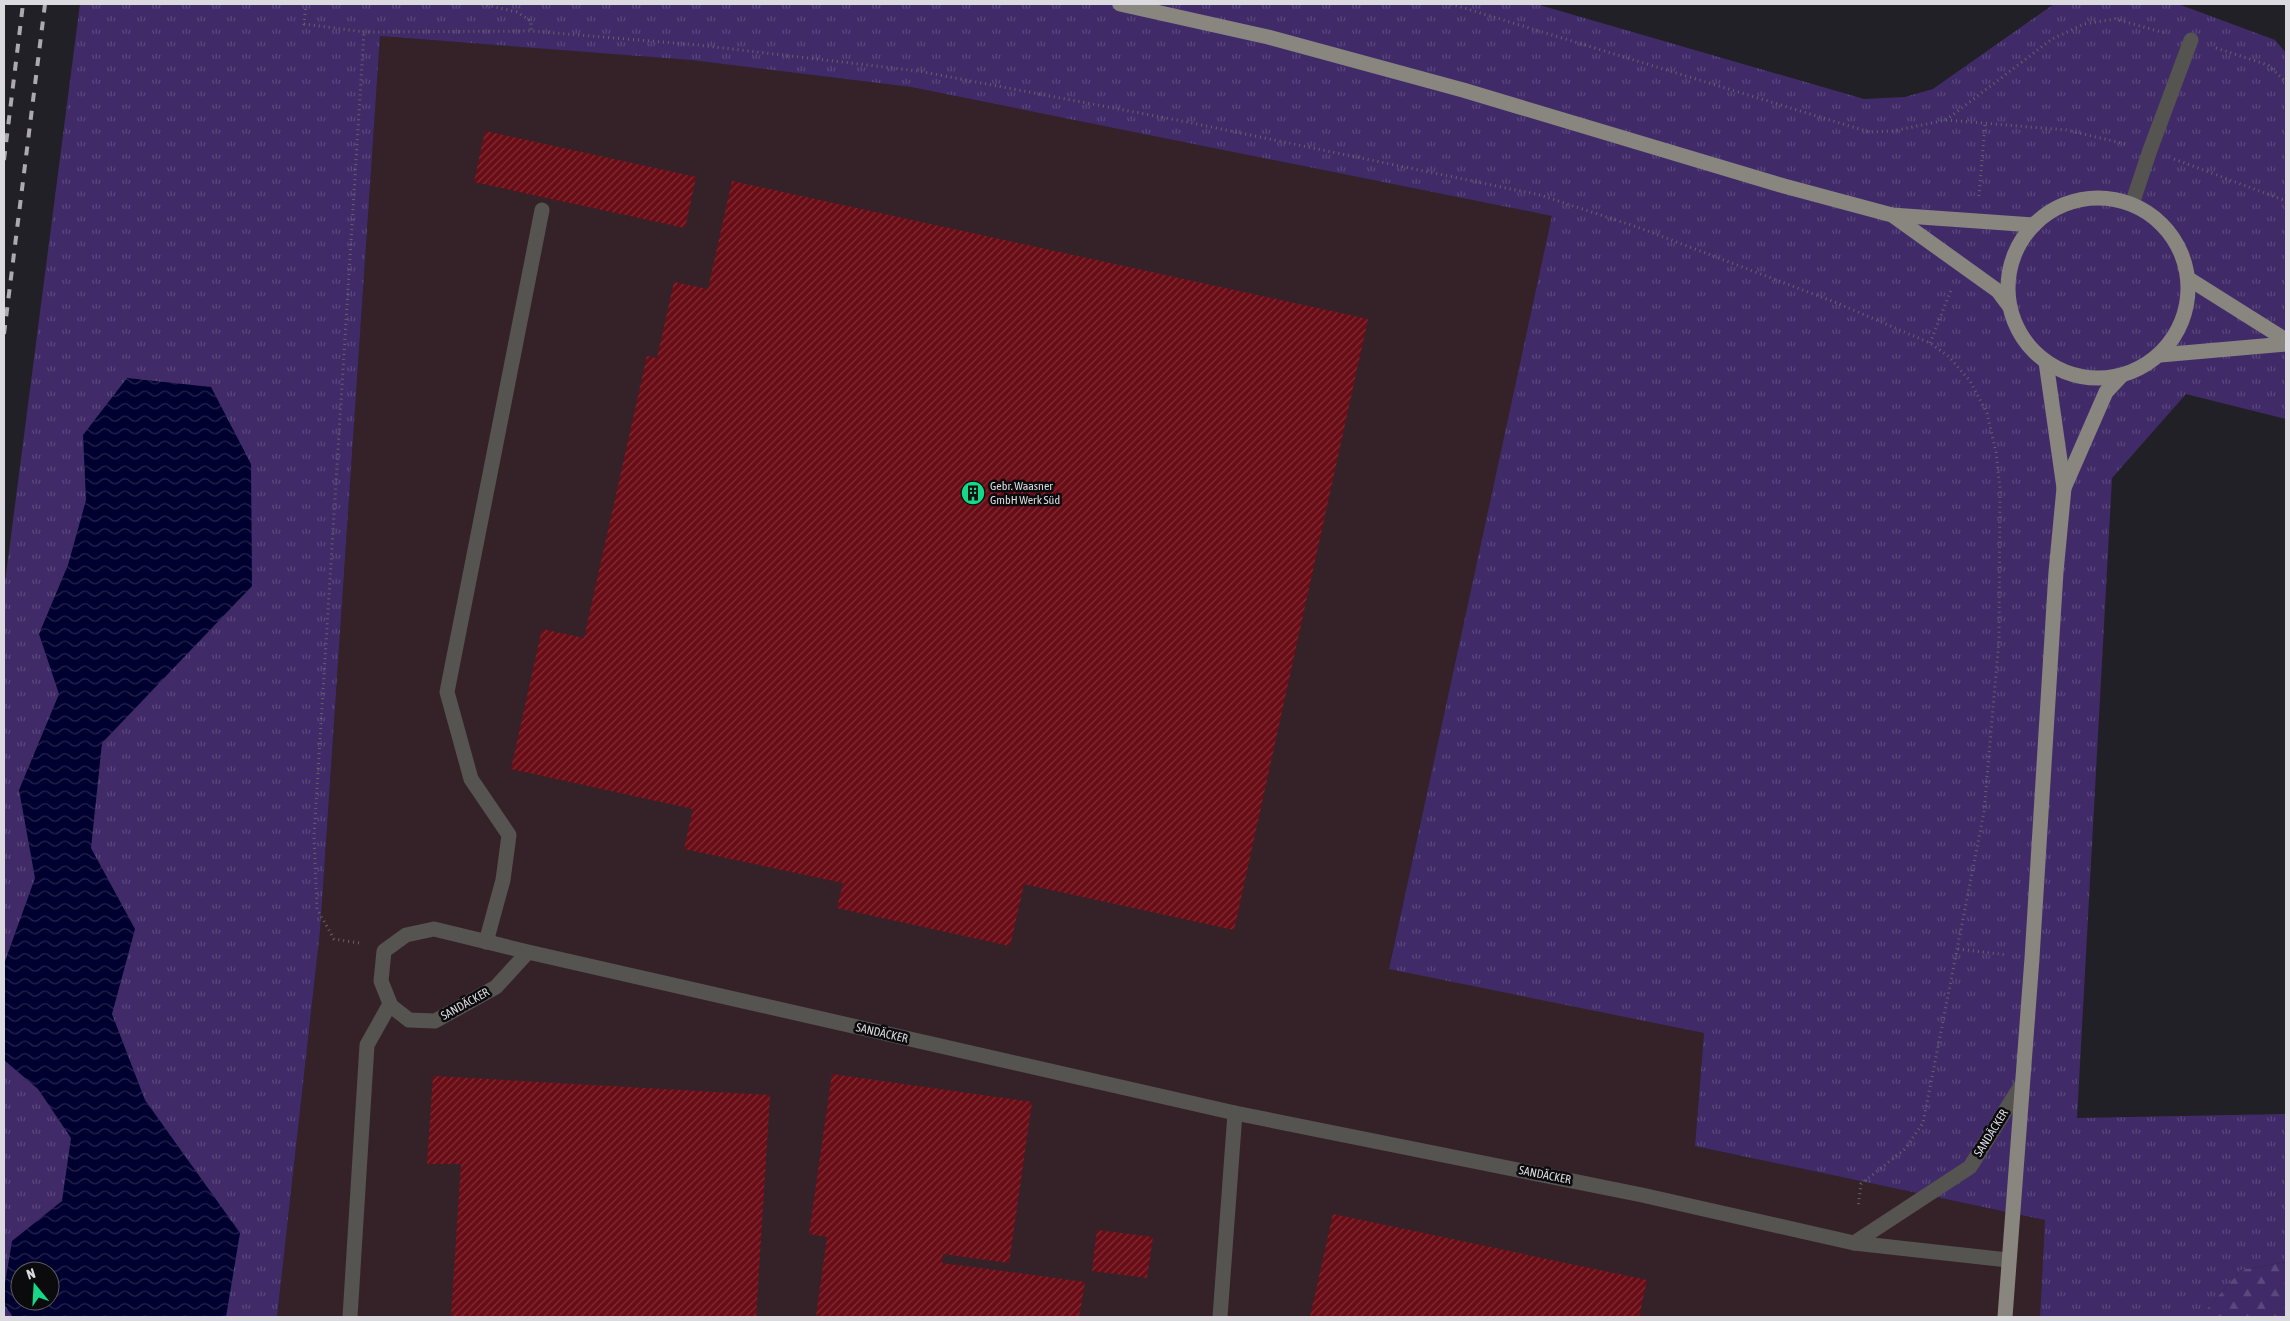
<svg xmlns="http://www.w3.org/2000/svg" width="2290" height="1321" viewBox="0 0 2290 1321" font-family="'Asap Condensed',sans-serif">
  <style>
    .industrial { fill: #352228 }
    .grass { fill: url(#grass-tufts); fill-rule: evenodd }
    .forest { fill: url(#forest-firs) }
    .water { fill: url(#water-waves); fill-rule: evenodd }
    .building { fill: url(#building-hatch) }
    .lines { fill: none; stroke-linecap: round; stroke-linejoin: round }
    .path { stroke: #656369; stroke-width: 3; stroke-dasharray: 1 4; stroke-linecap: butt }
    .minor { stroke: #555450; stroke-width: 15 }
    .major { stroke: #88867e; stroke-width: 15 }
    .rail { stroke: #acaab0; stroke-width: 4; stroke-dasharray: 9 9; stroke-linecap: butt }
    .labels { text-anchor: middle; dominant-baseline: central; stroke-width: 5; stroke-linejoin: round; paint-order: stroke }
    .poi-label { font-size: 12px; fill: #dbdadf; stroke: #0b0a0d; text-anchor: start }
    .street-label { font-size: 12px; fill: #dbdadf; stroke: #0b0a0d }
  </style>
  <defs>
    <pattern id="grass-tufts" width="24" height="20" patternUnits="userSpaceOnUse" patternTransform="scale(1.25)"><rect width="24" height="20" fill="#402b68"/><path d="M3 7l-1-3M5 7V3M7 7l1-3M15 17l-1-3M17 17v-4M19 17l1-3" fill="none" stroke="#5b497d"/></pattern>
    <pattern id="forest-firs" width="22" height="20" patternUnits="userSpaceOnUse" patternTransform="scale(1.25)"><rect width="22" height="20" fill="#402b68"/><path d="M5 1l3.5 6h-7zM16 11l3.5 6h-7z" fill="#5b497d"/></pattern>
    <pattern id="water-waves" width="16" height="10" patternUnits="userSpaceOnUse" patternTransform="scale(1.25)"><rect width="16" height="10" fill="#000030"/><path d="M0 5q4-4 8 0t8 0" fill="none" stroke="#25254e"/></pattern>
    <pattern id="building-hatch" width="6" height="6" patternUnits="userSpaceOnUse" patternTransform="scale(1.25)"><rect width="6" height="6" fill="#6a0c15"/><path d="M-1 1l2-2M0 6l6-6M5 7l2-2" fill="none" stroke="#7f2f37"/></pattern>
  </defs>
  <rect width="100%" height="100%" fill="#222027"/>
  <polygon class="industrial" points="380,36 691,60 911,87 1553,216 1389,968 1704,1033 1695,1146 2045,1220 2040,1317 277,1317 320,931"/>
  <path class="grass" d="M80 4H1536L1864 99 1905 97 1933 89 2054 4H2178L2275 40 2286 53V419L2186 394 2112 478 2077 1118 2286 1114V1262L2241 1270 2200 1317H2040L2045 1220 1695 1146 1704 1033 1389 969 1552 216 911 87 691 60 380 36 320 931 277 1317H4V590ZM20 1271H50V1301H20Z"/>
  <polygon class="forest" points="2286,1262 2286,1317 2200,1317 2241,1270"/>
  <path class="water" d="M127 378 211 387 251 464 252 586 102 743 91 848 135 929 112 1014 145 1100 240 1233 226 1317H13L4 1304V1289L12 1241 62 1201 71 1138 38 1089 4 1060V964L35 878 19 790 59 694 39 634 68 565 86 500 83 435ZM20 1271H50V1301H20Z"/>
  <g class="building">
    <polygon points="485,131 696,177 685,228 474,182"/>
    <polygon points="732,181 1368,319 1234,930 1024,884 1010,946 837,908 843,883 684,849 693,809 511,769 542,629 584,638 647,356 657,358 674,282 708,289"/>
    <polygon points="832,1074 1032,1102 1009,1263 943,1254 942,1263 1085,1282 1079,1317 816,1317 827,1237 809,1234"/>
    <polygon points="433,1076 770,1095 756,1317 451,1317 461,1164 427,1164"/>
    <polygon points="1333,1214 1647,1280 1639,1317 1310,1317"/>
    <polygon points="1097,1230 1153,1237 1147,1278 1092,1271"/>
  </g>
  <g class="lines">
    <g class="path">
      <polyline points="306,4 304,24 364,32 531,31 698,45 918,71 1187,122 1540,195 1637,227 1837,303 1930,343 1948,356 1970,381 1987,413 1996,452 2000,488 1999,640 1984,812 1923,1123 1905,1149 1861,1184 1858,1208"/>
      <polyline points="482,4 517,12 531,21 531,31"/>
      <polyline points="1451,4 1869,132 1893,131 1946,120 2052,39 2084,24 2115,19 2165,33"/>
      <polyline points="2216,48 2268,65 2286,82"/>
      <polyline points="1946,120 2066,130 2126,144"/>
      <polyline points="2174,159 2286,201"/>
      <polyline points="1979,196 1985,124"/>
      <polyline points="1930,343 1951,290"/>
      <polyline points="359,943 334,939 317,909 314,836 364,32"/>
      <polyline points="1958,949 2007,955"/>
    </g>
    <g class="minor">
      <polyline points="2132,204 2150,150 2191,40"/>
      <polyline points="486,942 503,880 509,835 471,779 447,692 542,210"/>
      <polyline points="528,952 496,987 435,1021 409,1020 391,1006 381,981 384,951 406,935 434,929 528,952 1235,1113 1642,1195 1854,1243 2008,1260"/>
      <polyline points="1854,1243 1970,1167 2022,1084"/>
      <polyline points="350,1317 367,1045 390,1004"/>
      <polyline points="1220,1317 1235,1113"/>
    </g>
    <g class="major">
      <polyline points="1120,4 1268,37 1463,90 1784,186 1892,215 2034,225"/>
      <circle cx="2098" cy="288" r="90"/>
      <polyline points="1892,215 1998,291 2010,307"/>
      <polyline points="2189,279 2286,340"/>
      <polyline points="2160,355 2286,344"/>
      <polyline points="2064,488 2106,392 2121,376"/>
      <polyline points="2005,1317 2032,958 2056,572 2064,488 2046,362"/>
    </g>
    <g class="rail">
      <polyline points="4,160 23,4"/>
      <polyline points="4,334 45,4"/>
    </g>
  </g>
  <defs>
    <g id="building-disc" transform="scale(1.25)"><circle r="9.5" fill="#13d989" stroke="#0b0a0d"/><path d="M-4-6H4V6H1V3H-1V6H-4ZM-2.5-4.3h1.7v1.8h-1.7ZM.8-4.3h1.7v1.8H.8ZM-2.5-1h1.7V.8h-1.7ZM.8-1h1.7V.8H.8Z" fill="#111"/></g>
  </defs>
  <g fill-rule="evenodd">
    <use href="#building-disc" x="973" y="493"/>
  </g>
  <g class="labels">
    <g class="poi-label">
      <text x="990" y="486">Gebr. Waasner<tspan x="990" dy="14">GmbH Werk Süd</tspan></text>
    </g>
    <g class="street-label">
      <text transform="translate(465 1004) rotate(-29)">SANDÄCKER</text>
      <text transform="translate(882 1033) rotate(13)">SANDÄCKER</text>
      <text transform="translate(1991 1133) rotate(-58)">SANDÄCKER</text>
      <text transform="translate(1545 1175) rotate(11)">SANDÄCKER</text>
    </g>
  </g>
  <rect width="2290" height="1321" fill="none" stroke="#dbdadf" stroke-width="10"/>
  <g transform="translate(35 1286) rotate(342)"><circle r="24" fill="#0b0a0d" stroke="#5e5d61"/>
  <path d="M0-4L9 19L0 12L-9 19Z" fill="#13d989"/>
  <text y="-8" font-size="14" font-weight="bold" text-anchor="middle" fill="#dbdadf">N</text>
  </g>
</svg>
